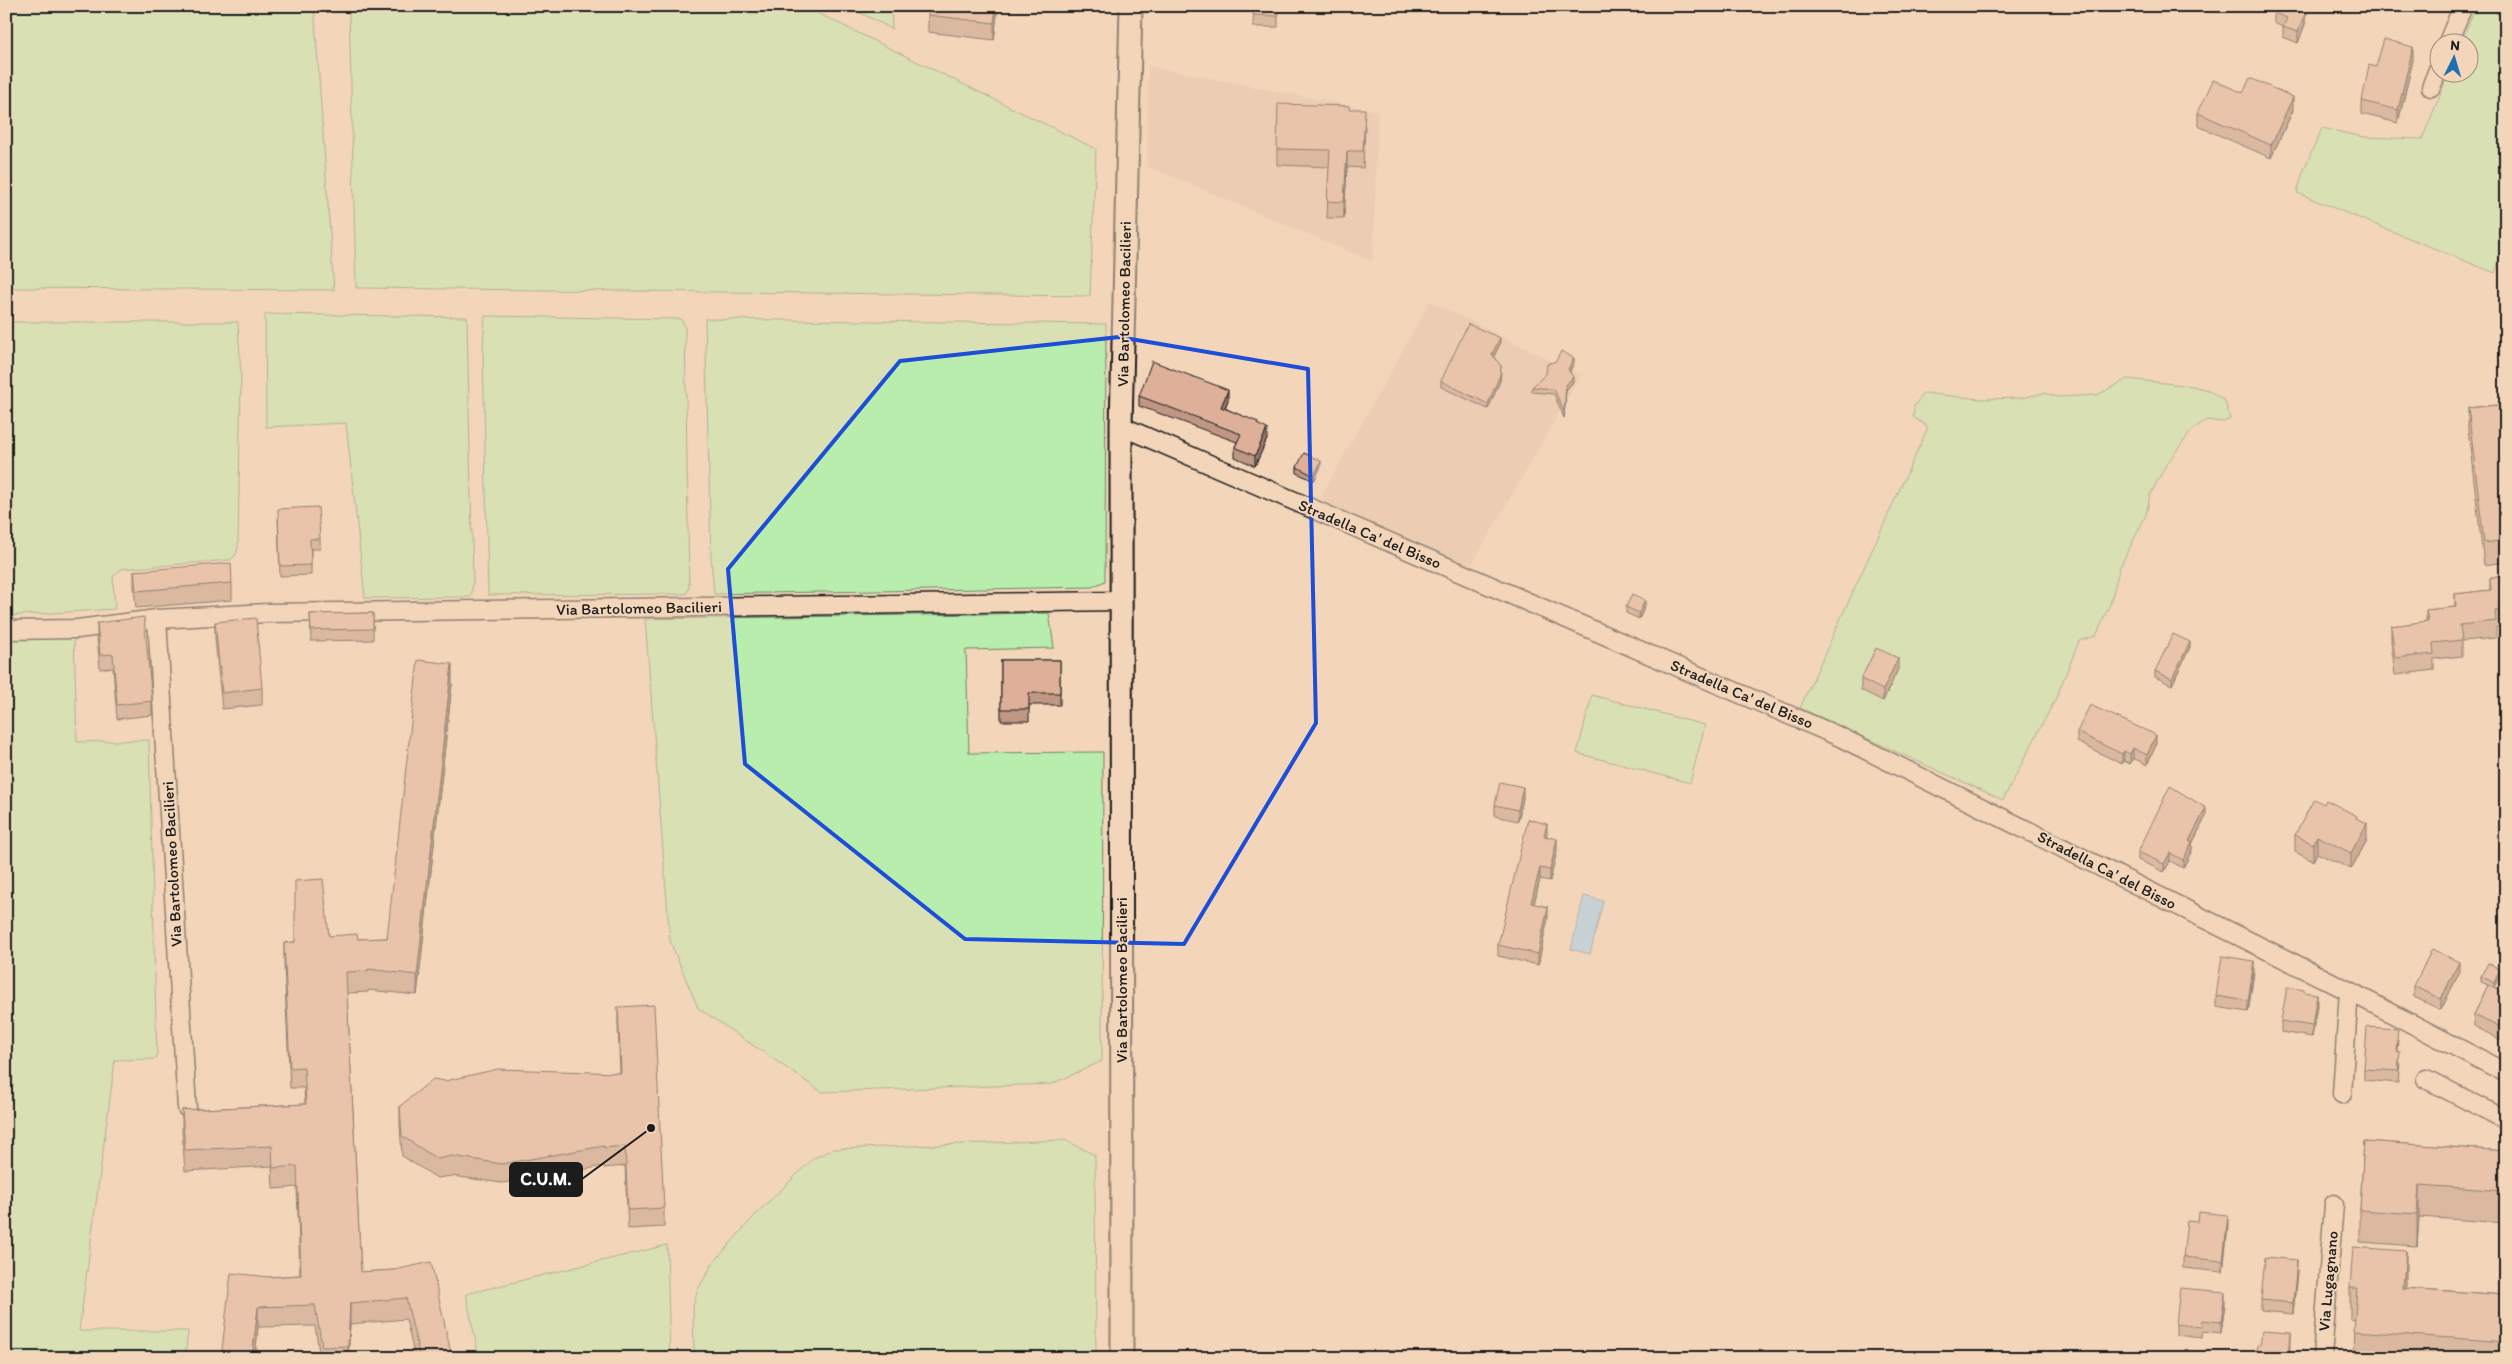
<svg xmlns="http://www.w3.org/2000/svg" width="2512" height="1364" viewBox="0 0 2512 1364" font-family="Itim,sans-serif">
  <style>
    .built { fill: #e5c4aa }
    .green { fill: #b8edae; stroke: #6a8465 }
    .water { fill: #95cef4; stroke: #65879e }
    .lines { fill: none; stroke-linecap: round; stroke-linejoin: round }
    .minor-casing { stroke: #1c1c1c; stroke-width: 21 }
    .tertiary-casing { stroke: #1c1c1c; stroke-width: 25 }
    .minor { stroke: #f3d6ba; stroke-width: 18 }
    .tertiary { stroke: #f3d6ba; stroke-width: 21 }
    .wall { fill: #bf9784; stroke: #1c1c1c }
    .shaded-wall { fill: #9b7b6c; stroke: #1c1c1c }
    .building { fill: #deb09a; stroke: #1c1c1c }
    .marked { fill: none; stroke: #1d4ed8; stroke-width: 4; stroke-linejoin: round }
    .labels { text-anchor: middle; dominant-baseline: central; stroke-width: 4; stroke-linejoin: round; paint-order: stroke }
    .street-label { font-size: 16px; fill: #1c1c1c; stroke: #f3d6ba }
    .leader { fill: none; stroke: #1c1c1c; stroke-width: 2 }
    .callout-dot { fill: #1c1c1c; stroke: #f3d6ba; stroke-width: 2 }
    .callout { fill: #1c1c1c; stroke: #1c1c1c; stroke-width: 2 }
    .callout-label { font-size: 18px; text-anchor: middle; font-weight: bold; fill: #fff }
  </style>
  <rect width="100%" height="100%" fill="#f3d6ba"/>
  <filter id="ink" filterUnits="userSpaceOnUse"><feTurbulence type="fractalNoise" baseFrequency=".02" numOctaves="2"/><feDisplacementMap in="SourceGraphic" scale="10" xChannelSelector="R" yChannelSelector="G"/><feConvolveMatrix kernelMatrix="1 2 1 2 8 2 1 2 1" color-interpolation-filters="sRGB"/></filter>
  <g filter="url(#ink)">
    <g class="built">
      <polygon points="1148,66 1378,111 1373,262 1147,166"/>
      <polygon points="1430,301 1581,375 1470,568 1319,500"/>
    </g>
    <g class="green">
      <polygon points="6,6 314,6 334,290 6,288"/>
      <polygon points="349,6 803,6 1096,149 1090,296 356,288"/>
      <polygon points="847,6 891,6 892,29"/>
      <polygon points="2476,6 2506,15 2506,242 2495,273 2297,193 2303,172 2322,128 2364,137 2422,139 2449,73 2470,72 2470,42 2461,42"/>
      <polygon points="265,314 467,317 473,581 471,597 365,598 346,423 266,427"/>
      <polygon points="485,316 681,319 685,327 689,588 686,594 488,595 483,347"/>
      <polygon points="705,319 1106,324 1105,581 1092,587 714,594 711,557"/>
      <polygon points="6,322 238,322 241,376 238,548 235,556 230,560 121,569 113,577 115,609 6,616"/>
      <polygon points="2127,379 2193,386 2208,390 2225,401 2230,419 2223,422 2206,420 2192,430 2166,465 2150,495 2146,515 2120,567 2110,604 2096,636 2079,641 2057,696 2003,800 1800,708 1928,427 1913,417 1914,407 1923,393 1981,399 2022,398 2044,393 2058,397 2097,395"/>
      <polygon points="1049,613 1054,648 966,650 969,753 1103,752 1102,1061 1052,1084 822,1092 698,1008 670,941 645,619"/>
      <polygon points="74,633 77,742 149,740 157,1059 115,1060 79,1331 188,1331 185,1358 6,1358 6,634"/>
      <polygon points="1592,695 1705,725 1690,783 1577,753"/>
      <polygon points="1065,1140 1095,1155 1096,1358 694,1358 693,1306 698,1289 713,1263 758,1212 814,1158 834,1149"/>
      <polygon points="667,1245 670,1358 479,1358 466,1294"/>
    </g>
    <polygon class="water" points="1584,896 1603,901 1590,954 1571,949"/>
    <g class="lines">
      <g class="minor-casing">
        <g id="minor">
          <polyline points="2504,6 2506,7"/>
          <polyline points="2448,42 2463,6"/>
          <polyline points="2431,87 2440,65"/>
          <polyline points="1121,426 1840,737 2349,991 2506,1073"/>
          <polyline points="157,619 187,1108"/>
          <polyline points="6,630 77,629 157,619 268,613 1121,601"/>
          <polyline points="2426,1079 2506,1120"/>
          <polyline points="2342,1094 2349,991"/>
          <polyline points="2322,1358 2334,1204"/>
        </g>
      </g>
      <g class="tertiary-casing">
        <polyline id="tertiary" points="1122,1358 1121,426 1131,6"/>
      </g>
      <use href="#minor" class="minor"/>
      <use href="#tertiary" class="tertiary"/>
    </g>
    <g class="wall">
      <polygon points="998,6 994,40 928,32 928,15"/>
      <polygon points="1254,6 1278,6 1278,27 1253,27"/>
      <polygon points="2276,6 2310,6 2305,18 2305,24 2298,43 2283,37 2283,27 2274,23 2274,13"/>
      <polygon points="2413,60 2398,123 2362,114 2362,101"/>
      <polygon points="2243,93 2293,110 2271,158 2198,126 2198,113"/>
      <polygon points="1349,109 1365,126 1363,168 1347,167 1344,218 1327,218 1329,167 1277,165 1277,149"/>
      <polygon points="1500,344 1494,356 1501,372 1500,381 1488,409 1441,387 1441,381"/>
      <polygon points="1574,363 1570,371 1573,382 1566,390 1564,418 1554,394 1532,392 1532,387"/>
      <polygon points="1139,396 1228,400 1225,408 1258,425 1267,439 1255,466 1235,457 1235,447 1237,442 1139,406"/>
      <polygon points="2506,404 2506,562 2484,565 2468,430 2468,408"/>
      <polygon points="1321,466 1314,481 1297,473 1297,467"/>
      <polygon points="278,519 320,539 320,549 311,549 311,575 280,576"/>
      <polygon points="134,571 232,583 232,600 136,608 134,588"/>
      <polygon points="2506,576 2506,626 2496,627 2496,638 2462,641 2462,656 2434,659 2434,670 2395,675 2391,642 2391,626 2426,622 2426,610 2455,607 2455,594 2490,590 2490,578"/>
      <polygon points="1645,606 1639,619 1626,613 1626,607"/>
      <polygon points="373,613 373,640 311,641 310,614"/>
      <polygon points="215,622 262,688 262,705 222,709 215,639"/>
      <polygon points="97,623 152,701 152,715 117,719 113,668 100,669 97,637"/>
      <polygon points="2190,647 2172,685 2155,677 2155,671"/>
      <polygon points="1001,660 1060,660 1060,705 1029,705 1029,721 1001,721"/>
      <polygon points="1898,669 1883,701 1861,690 1861,679"/>
      <polygon points="452,684 417,995 368,990 368,992 347,993 361,1272 395,1270 452,1358 415,1358 406,1319 350,1324 348,1358 320,1358 315,1326 258,1327 255,1358 221,1358 269,1277 300,1275 297,1187 273,1189 272,1166 185,1171 182,1130 182,1110 305,1104 304,1088 290,1088 284,964 284,943 295,942 329,936 358,939 387,938"/>
      <polygon points="2077,732 2156,745 2147,765 2133,758 2130,764 2124,761 2122,764 2077,742"/>
      <polygon points="1523,798 1518,821 1495,816 1495,805"/>
      <polygon points="2324,804 2357,818 2367,840 2351,869 2317,853 2313,861 2295,852 2295,835"/>
      <polygon points="2206,816 2192,844 2192,850 2183,868 2170,861 2164,872 2138,860 2138,852"/>
      <polygon points="1547,836 1557,850 1550,881 1540,879 1534,904 1548,918 1538,965 1498,956 1498,945"/>
      <polygon points="2254,972 2248,1012 2216,1007 2216,996"/>
      <polygon points="2459,973 2441,1010 2414,997 2414,986"/>
      <polygon points="2500,975 2494,988 2506,994 2506,1031 2501,1040 2474,1026 2474,1015 2488,985 2481,982 2481,976"/>
      <polygon points="2304,992 2317,1005 2312,1037 2281,1032 2281,1021"/>
      <polygon points="618,1007 664,1208 664,1227 628,1229 625,1166 604,1168 604,1166 502,1183 452,1176 437,1178 402,1156 400,1125 400,1106 445,1081 620,1073 618,1026"/>
      <polygon points="2398,1040 2397,1051 2400,1063 2398,1083 2364,1080 2364,1069"/>
      <polygon points="2364,1141 2506,1151 2506,1223 2419,1217 2417,1246 2360,1242 2360,1210"/>
      <polygon points="2198,1222 2228,1226 2223,1272 2183,1268 2183,1257"/>
      <polygon points="2297,1271 2293,1314 2261,1311 2261,1300"/>
      <polygon points="2406,1283 2406,1288 2506,1295 2506,1358 2354,1358 2355,1320 2350,1319 2350,1288"/>
      <polygon points="2225,1304 2221,1333 2202,1331 2201,1338 2176,1335 2176,1324"/>
    </g>
    <g class="shaded-wall">
      <polygon points="996,6 998,6 994,40 994,23"/>
      <polygon points="2306,6 2310,6 2305,18 2305,24 2298,43 2298,32"/>
      <polygon points="2413,47 2413,60 2398,123 2398,110"/>
      <polygon points="2293,97 2293,110 2271,158 2271,145"/>
      <polygon points="1347,151 1347,167 1344,218 1344,202"/>
      <polygon points="1500,338 1500,344 1492,360 1492,354"/>
      <polygon points="1574,358 1574,363 1568,374 1568,369"/>
      <polygon points="1501,366 1500,381 1488,409 1488,404"/>
      <polygon points="1573,377 1573,382 1566,390 1564,418 1566,385"/>
      <polygon points="1228,390 1228,400 1221,417 1221,407"/>
      <polygon points="1267,429 1267,439 1255,466 1255,456"/>
      <polygon points="1321,461 1321,466 1314,481 1314,476"/>
      <polygon points="1645,600 1645,606 1639,619 1639,613"/>
      <polygon points="2190,642 2190,647 2172,685 2172,679"/>
      <polygon points="1898,658 1898,669 1883,701 1883,690"/>
      <polygon points="452,664 452,684 417,995 417,975"/>
      <polygon points="2156,735 2156,745 2147,765 2147,755"/>
      <polygon points="2133,748 2133,758 2130,764 2130,754"/>
      <polygon points="2124,751 2124,761 2122,764 2122,754"/>
      <polygon points="1523,787 1523,798 1518,821 1518,810"/>
      <polygon points="2206,808 2206,816 2192,844 2192,850 2183,868 2183,860 2189,841"/>
      <polygon points="2367,823 2367,840 2351,869 2351,853"/>
      <polygon points="1547,824 1547,835 1544,847 1544,836"/>
      <polygon points="2317,836 2317,853 2313,861 2313,844"/>
      <polygon points="1557,839 1557,850 1550,881 1550,870"/>
      <polygon points="2170,853 2170,861 2164,872 2164,864"/>
      <polygon points="1540,868 1540,879 1531,915 1531,903"/>
      <polygon points="1548,907 1548,918 1538,965 1538,954"/>
      <polygon points="2254,961 2254,972 2248,1012 2248,1001"/>
      <polygon points="2459,962 2459,973 2441,1010 2441,999"/>
      <polygon points="2500,969 2500,975 2494,988 2494,983"/>
      <polygon points="2317,994 2317,1005 2312,1037 2312,1026"/>
      <polygon points="2506,1020 2506,1031 2501,1040 2501,1028"/>
      <polygon points="2419,1185 2419,1217 2417,1246 2417,1214"/>
      <polygon points="2228,1215 2228,1226 2223,1272 2223,1261"/>
      <polygon points="2406,1251 2406,1283 2403,1320 2403,1288"/>
      <polygon points="2297,1260 2297,1271 2293,1314 2293,1303"/>
      <polygon points="2225,1292 2225,1304 2221,1333 2221,1322"/>
      <polygon points="350,1303 350,1324 348,1358 348,1346"/>
      <polygon points="258,1307 258,1327 255,1358 252,1358"/>
      <polygon points="2291,1333 2291,1345 2290,1358 2289,1358"/>
    </g>
    <g class="building">
      <polygon points="930,6 996,6 994,23 928,15"/>
      <polygon points="1254,6 1278,6 1278,16 1253,15"/>
      <polygon points="2276,6 2306,6 2304,13 2305,14 2298,32 2283,27 2287,18 2274,13"/>
      <polygon points="2384,39 2413,47 2398,110 2362,101 2369,65 2376,67"/>
      <polygon points="2250,78 2293,97 2271,145 2198,113 2213,80 2243,93"/>
      <polygon points="1278,104 1349,106 1349,109 1365,109 1363,151 1347,151 1344,202 1327,201 1330,150 1277,149"/>
      <polygon points="1468,324 1500,338 1492,354 1501,366 1500,375 1488,404 1441,381"/>
      <polygon points="1561,351 1574,358 1568,369 1573,377 1566,385 1564,412 1554,389 1532,387 1546,374 1547,364 1556,361"/>
      <polygon points="1152,361 1228,390 1221,407 1258,422 1257,424 1267,429 1255,456 1235,447 1241,434 1139,396"/>
      <polygon points="2506,404 2506,540 2484,543 2468,408"/>
      <polygon points="1304,453 1321,461 1314,476 1297,467"/>
      <polygon points="318,507 320,539 310,539 311,565 280,566 278,509"/>
      <polygon points="231,563 232,583 136,591 134,571"/>
      <polygon points="2506,576 2506,610 2495,611 2496,621 2460,625 2462,640 2433,643 2434,654 2395,658 2391,626 2428,621 2426,610 2456,607 2455,594 2491,590 2490,578"/>
      <polygon points="1632,594 1645,600 1639,613 1626,607"/>
      <polygon points="373,613 373,629 311,630 310,614"/>
      <polygon points="144,617 152,701 117,705 113,654 100,655 97,623"/>
      <polygon points="256,618 262,688 222,693 215,622"/>
      <polygon points="2173,634 2190,642 2172,679 2155,671"/>
      <polygon points="1876,648 1898,658 1883,690 1861,679"/>
      <polygon points="418,660 452,664 417,975 368,969 368,971 346,972 361,1272 395,1270 431,1262 452,1358 420,1358 406,1298 350,1303 348,1346 322,1347 315,1305 258,1307 252,1358 221,1358 231,1273 269,1277 301,1275 297,1166 273,1168 272,1146 185,1150 182,1110 306,1104 304,1067 290,1068 284,943 295,942 295,881 323,879 329,936 357,934 358,939 387,938"/>
      <polygon points="1001,660 1060,660 1060,693 1029,693 1029,709 1001,709"/>
      <polygon points="2090,705 2156,735 2147,755 2133,748 2130,754 2124,751 2122,754 2077,732"/>
      <polygon points="1500,782 1523,787 1518,810 1495,805"/>
      <polygon points="2170,786 2206,808 2189,841 2192,842 2183,860 2170,853 2164,864 2138,852"/>
      <polygon points="2314,799 2324,804 2326,800 2357,816 2356,818 2367,823 2351,853 2317,836 2313,844 2295,835"/>
      <polygon points="1528,819 1547,824 1544,836 1557,839 1550,870 1540,868 1531,903 1548,907 1538,954 1498,945"/>
      <polygon points="2432,949 2459,962 2441,999 2414,986"/>
      <polygon points="2222,956 2254,961 2248,1001 2216,996"/>
      <polygon points="2488,963 2500,969 2494,983 2481,976"/>
      <polygon points="2488,985 2506,994 2506,1020 2501,1028 2474,1015"/>
      <polygon points="2287,987 2304,990 2304,992 2317,994 2312,1026 2281,1021"/>
      <polygon points="654,1005 664,1208 628,1210 625,1146 604,1148 604,1146 502,1164 452,1156 437,1159 402,1136 400,1106 433,1079 445,1081 498,1069 621,1073 618,1007"/>
      <polygon points="2367,1027 2398,1029 2396,1051 2400,1052 2398,1071 2364,1069"/>
      <polygon points="2364,1141 2506,1151 2506,1191 2419,1185 2417,1214 2360,1210"/>
      <polygon points="2199,1212 2228,1215 2223,1261 2183,1257 2187,1221 2198,1222"/>
      <polygon points="2353,1247 2406,1251 2403,1288 2506,1295 2506,1342 2354,1331 2357,1288 2350,1288"/>
      <polygon points="2265,1257 2297,1260 2293,1303 2261,1300"/>
      <polygon points="2180,1288 2225,1292 2221,1322 2202,1320 2201,1327 2176,1324"/>
      <polygon points="2262,1331 2291,1333 2289,1358 2256,1358 2258,1344 2260,1345"/>
    </g>
  </g>
  <path d="M0 0H2512V1364H0ZM1119 337 1308 369 1316 723 1184 944 965 939 745 764 728 569 900 361Z" fill="#f3d6ba" fill-opacity=".55" fill-rule="evenodd"/>
  <path class="marked" d="M1119 337 1308 369 1316 723 1184 944 965 939 745 764 728 569 900 361Z"/>
  <g class="labels">
    <g class="street-label">
      <text transform="translate(1124 304) rotate(-89)">Via Bartolomeo Bacilieri</text>
      <text transform="translate(1370 534) rotate(23)">Stradella Ca' del Bisso</text>
      <text transform="translate(639 608) rotate(-1)">Via Bartolomeo Bacilieri</text>
      <text transform="translate(1742 694) rotate(23)">Stradella Ca' del Bisso</text>
      <text transform="translate(172 864) rotate(-93)">Via Bartolomeo Bacilieri</text>
      <text transform="translate(2107 870) rotate(27)">Stradella Ca' del Bisso</text>
      <text transform="translate(1121 980) rotate(-90)">Via Bartolomeo Bacilieri</text>
      <text transform="translate(2328 1281) rotate(-85)">Via Lugagnano</text>
    </g>
  </g>
  <path class="leader" d="M651 1128L582 1179"/>
  <circle class="callout-dot" cx="651" cy="1128" r="5"/>
  <rect class="callout" x="510" y="1163" width="72" height="33" rx="5"/>
  <g class="callout-label">
    <text x="546" y="1185">C.U.M.</text>
  </g>
  <rect width="2512" height="1364" fill="none" stroke="#f3d6ba" stroke-width="25"/>
  <rect x="12" y="12" width="2487" height="1339" fill="none" stroke="#1c1c1c" stroke-width="2" filter="url(#ink)"/>
  <g transform="translate(2454 58) rotate(5)"><circle r="24" fill="#f3d6ba" stroke="#9d8c7b"/>
  <path d="M0-4L9 19L0 12L-9 19Z" fill="#1f6fb2"/>
  <text y="-8" font-size="14" font-weight="bold" text-anchor="middle" fill="#1c1c1c">N</text>
  </g>
</svg>
